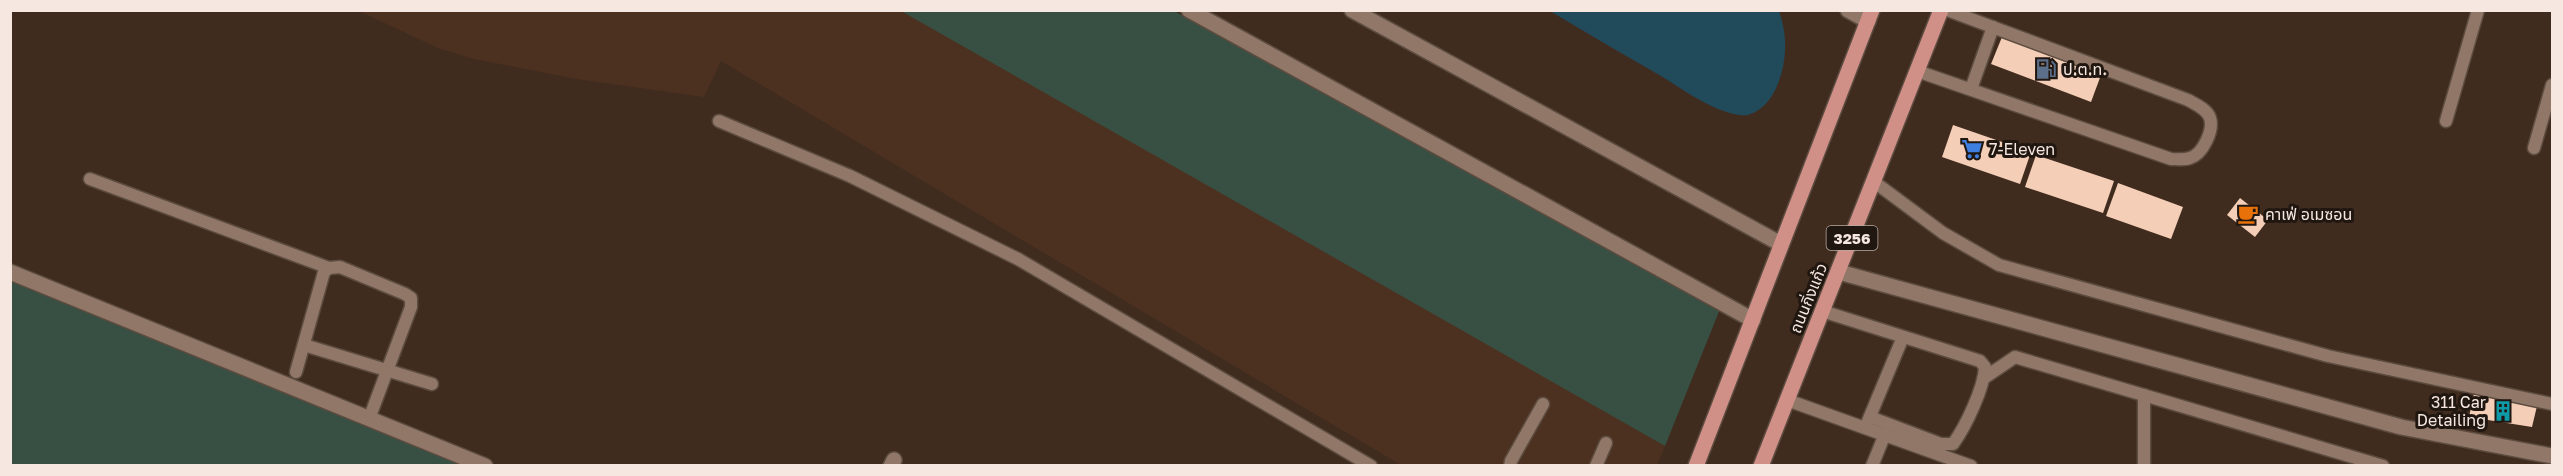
<svg xmlns="http://www.w3.org/2000/svg" width="2563" height="476" viewBox="0 0 2563 476" font-family="'Golos Text','Noto Sans Thai',sans-serif">
  <style>
    .built { fill: #4c3120 }
    .green { fill: #385043 }
    .water { fill: #214a5b }
    .building { fill: #f4ceb7 }
    .lines { fill: none; stroke-linecap: round; stroke-linejoin: round }
    .service-casing { stroke: #5c4b3f; stroke-width: 15 }
    .minor-casing { stroke: #5c4b3f; stroke-width: 18 }
    .primary-casing { stroke: #5c4b3f; stroke-width: 18 }
    .service { stroke: #907768; stroke-width: 12 }
    .minor { stroke: #907768; stroke-width: 15 }
    .primary { stroke: #d09088; stroke-width: 15 }
    .labels { text-anchor: middle; dominant-baseline: central; stroke-width: 6; stroke-linejoin: round; paint-order: stroke }
    .shield { fill: #201711; stroke: #b6a9a2; stroke-width: 1.5 }
    .shield-label { font-size: 15px; font-weight: bold; fill: #f6e8e0 }
    .poi-label { font-size: 16px; fill: #f6e8e0; stroke: #201711; text-anchor: start }
    .street-label { font-size: 16px; fill: #f6e8e0; stroke: #201711 }
  </style>
  <rect width="100%" height="100%" fill="#402c1f"/>
  <polygon class="built" points="359,11 902,11 1513,357 1665,446 1657,465 1401,465 721,61 704,97 577,79 474,59 438,48"/>
  <g class="green">
    <polygon points="901,11 1174,11 1720,309 1665,446"/>
    <polygon points="10,281 462,465 11,465"/>
  </g>
  <path class="water" d="M1550 11H1779C1788 36 1787 62 1777 86 1771 101 1756 118 1739 115 1712 111 1684 90 1661 76 1624 55 1587 33 1550 11Z"/>
  <g class="building">
    <polygon points="2002,37 2101,75 2091,102 1991,64"/>
    <polygon points="1953,125 2031,152 2020,184 1942,157"/>
    <polygon points="2036,155 2114,181 2103,213 2025,187"/>
    <polygon points="2118,183 2183,207 2171,239 2106,216"/>
    <polygon points="2240,198 2268,220 2255,237 2227,215"/>
    <polygon points="2475,389 2537,406 2532,427 2469,417"/>
  </g>
  <g class="lines">
    <g class="service-casing">
      <g id="service">
        <path d="M1917 71 2171 159C2177 159 2184 160 2190 158 2203 154 2214 130 2210 118 2207 109 2195 104 2188 100L1947 10"/>
        <polyline points="1971,89 1993,27"/>
        <polyline points="719,121 850,176 1018,259 1371,466"/>
        <polyline points="2446,121 2478,10"/>
        <polyline points="2534,148 2552,85"/>
        <polyline points="90,179 329,268"/>
        <polyline points="1873,181 1943,233 1999,265 2328,356 2552,404"/>
        <path d="M1822 311 1980 361 1985 367C1984 388 1966 426 1953 444H1941L1870 417"/>
        <polyline points="304,345 432,384"/>
        <polyline points="296,372 324,272 329,268 340,267 405,294 411,298 411,307 369,419"/>
        <polyline points="1984,378 2015,357 2383,466"/>
        <polyline points="1787,400 1971,466"/>
        <polyline points="1868,421 1903,337"/>
        <polyline points="1510,466 1511,461 1543,404"/>
        <polyline points="1596,466 1606,443"/>
        <polyline points="1872,466 1885,434"/>
        <polyline points="2144,466 2144,395"/>
      </g>
    </g>
    <g class="minor-casing">
      <g id="minor">
        <polyline points="1189,10 1753,320"/>
        <polyline points="1352,10 1781,244"/>
        <polyline points="1848,10 1868,21"/>
        <polyline points="10,272 485,466"/>
        <polyline points="1839,272 2401,427 2552,456"/>
        <polyline points="891,466 894,460"/>
      </g>
    </g>
    <g class="primary-casing">
      <g id="primary">
        <polyline points="1696,466 1872,10"/>
        <polyline points="1761,466 1941,10"/>
      </g>
    </g>
    <use href="#service" class="service"/>
    <use href="#minor" class="minor"/>
    <use href="#primary" class="primary"/>
  </g>
  <defs>
    <g id="fuel-bare" transform="scale(1.62)"><path d="M-5.5-6h7V0h2V4h1.3V-2.5L3-4.5l.8-.8L6-3V5H2.5V1h-1V6h-7ZM-4.2-4.7v3.2H.2V-4.7Z" fill="#5c6f8a" stroke="#201711" stroke-width="2.5" paint-order="stroke"/></g>
    <g id="supermarket-bare" transform="scale(1.62)"><path d="M-6-5.5h2.5l.6 2H6L4.5 2H-2.5L-4.4-4H-6ZM-1.5 3.2a1.3 1.3 0 1 0 .1 0ZM3 3.2a1.3 1.3 0 1 0 .1 0Z" fill="#3f7fe0" stroke="#201711" stroke-width="2.5" paint-order="stroke"/></g>
    <g id="cafe-bare" transform="scale(1.62)"><path d="M-5.5-4.5H6V0H3Q3 3.5 0 3.5H-2.5Q-5.5 3.5-5.5 0ZM3-3.2v2h1.7v-2ZM-6 4.5H4V6H-6Z" fill="#e8710a" stroke="#201711" stroke-width="2.5" paint-order="stroke"/></g>
    <g id="building-bare" transform="scale(1.62)"><path d="M-4-6H4V6H1V3H-1V6H-4ZM-2.5-4.3h1.7v1.8h-1.7ZM.8-4.3h1.7v1.8H.8ZM-2.5-1h1.7V.8h-1.7ZM.8-1h1.7V.8H.8Z" fill="#0f9aa8" stroke="#201711" stroke-width="2.5" paint-order="stroke"/></g>
  </defs>
  <g fill-rule="evenodd">
    <use href="#fuel-bare" x="2046" y="69"/>
    <use href="#supermarket-bare" x="1972" y="149"/>
    <use href="#cafe-bare" x="2248" y="214"/>
    <use href="#building-bare" x="2503" y="411"/>
  </g>
  <g class="labels">
    <rect class="shield" x="1826.5" y="226" width="51" height="24" rx="4.5"/>
    <g class="shield-label">
      <text x="1852" y="238">3256</text>
    </g>
    <g class="poi-label">
      <text x="2063" y="69">ป.ต.ท.</text>
      <text x="1989" y="149">7-Eleven</text>
      <text x="2265" y="214">คาเฟ่ อเมซอน</text>
      <text x="2486" y="402" text-anchor="end">311 Car<tspan x="2486" dy="18">Detailing</tspan></text>
    </g>
    <g class="street-label">
      <text transform="translate(1808 298) rotate(-68)">ถนนกิ่งแก้ว</text>
    </g>
  </g>
  <rect width="2563" height="476" fill="none" stroke="#f6e8e0" stroke-width="24"/>
</svg>
